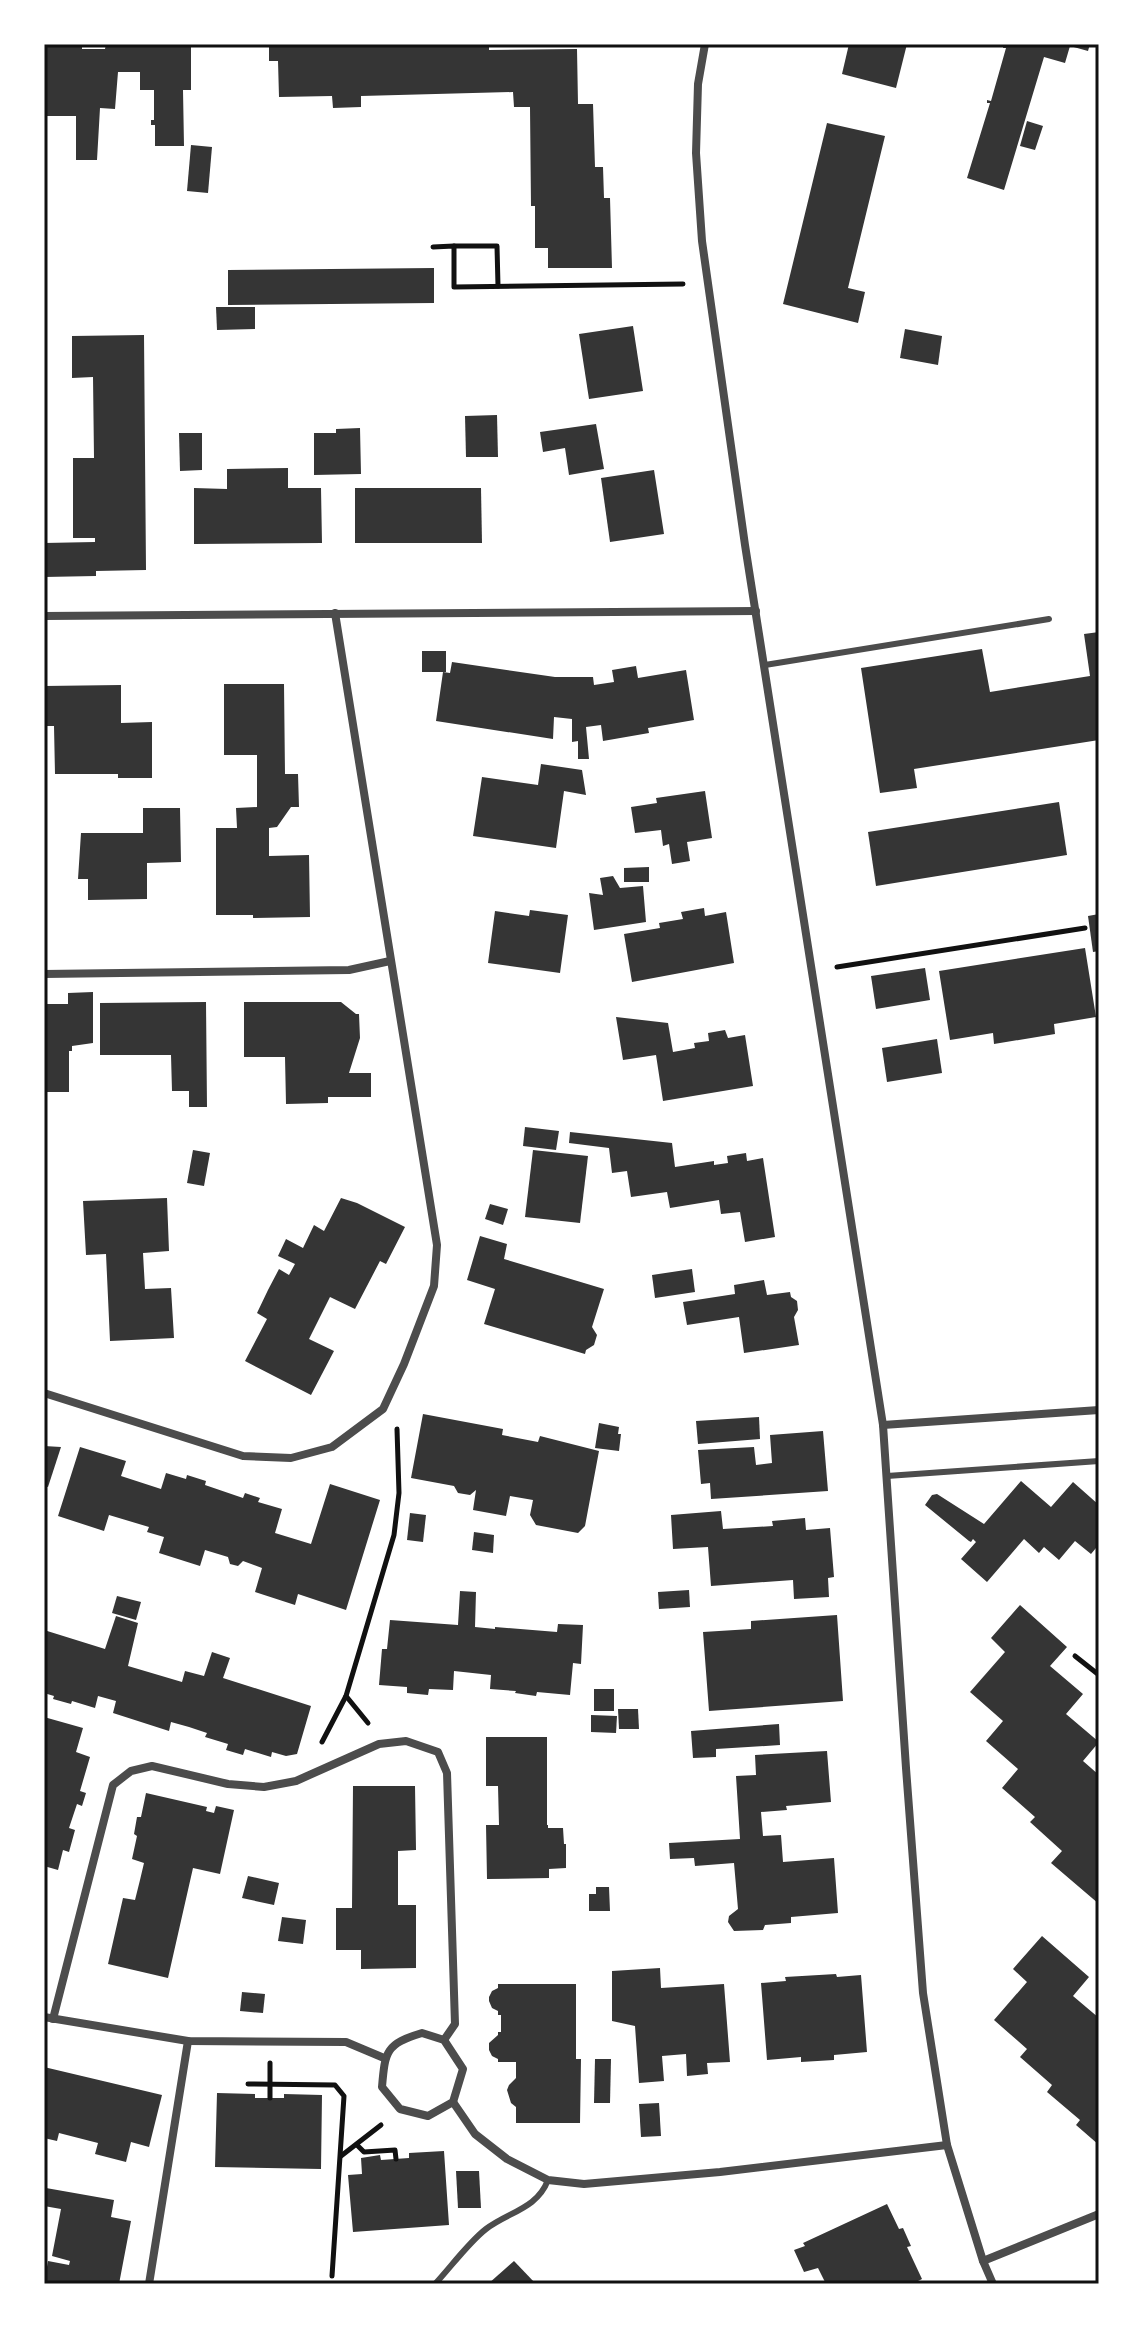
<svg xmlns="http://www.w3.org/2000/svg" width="1143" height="2328" viewBox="0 0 1143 2328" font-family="'IBM Plex Sans',sans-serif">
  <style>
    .building { fill: #353535 }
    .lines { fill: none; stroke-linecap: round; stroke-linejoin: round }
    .path { stroke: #111; stroke-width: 5 }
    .service { stroke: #4c4c4c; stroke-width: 6 }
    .minor { stroke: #4c4c4c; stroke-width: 8 }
    .neatline { fill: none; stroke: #111; stroke-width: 3 }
  </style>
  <rect width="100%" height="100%" fill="#fff"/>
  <g class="building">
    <polygon points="44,44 82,44 82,49 105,49 106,44 191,44 191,90 183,90 184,146 155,146 155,125 151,125 151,120 154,120 154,90 140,90 140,72 118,72 115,109 100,108 97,160 76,160 76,116 44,116"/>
    <polygon points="269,44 489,44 489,50 577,49 578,104 593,104 595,167 603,167 604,198 610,198 612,268 548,268 548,248 535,248 535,206 531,206 530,107 514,107 513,92 361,96 361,107 333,108 332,96 279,97 278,61 269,61"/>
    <polygon points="849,44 907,44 896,88 842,74"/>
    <polygon points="1004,44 1090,44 1088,51 1070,46 1065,63 1044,57 1004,190 967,178 990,103 987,103 987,100 991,101 1006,48 1003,48"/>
    <polygon points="1027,121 1043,126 1035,150 1020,146"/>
    <polygon points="827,123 885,136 848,288 865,292 858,323 783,304"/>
    <polygon points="191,145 212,147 208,193 187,191"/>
    <polygon points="434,268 434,303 228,305 228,270"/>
    <polygon points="216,307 255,307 255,329 217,330"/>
    <polygon points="633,326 643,391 589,399 579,334"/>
    <polygon points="905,329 942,336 938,365 900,358"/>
    <polygon points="144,335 146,570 96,571 96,576 44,577 44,543 95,542 95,538 73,538 73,458 94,458 93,377 72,378 72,336"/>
    <polygon points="497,415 498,457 466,457 465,416"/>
    <polygon points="596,424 604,469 569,475 565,448 543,452 540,432"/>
    <polygon points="360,428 361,474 314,475 314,433 336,433 336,429"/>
    <polygon points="179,433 202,433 202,470 180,471"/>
    <polygon points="288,468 288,488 321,488 322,543 194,544 194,488 227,489 227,469"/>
    <polygon points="654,470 664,534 610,542 601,478"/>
    <polygon points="355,488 481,488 482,543 355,543"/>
    <polygon points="1099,632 1099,740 914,769 917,788 880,793 861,668 982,649 990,692 1090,676 1084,634"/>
    <polygon points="422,651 446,651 446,672 443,672 450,673 452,662 555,677 593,677 594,685 614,682 612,670 636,666 638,678 686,670 694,720 648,728 649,733 603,741 601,725 586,727 589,759 578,759 578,741 572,742 572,719 554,717 553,739 436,721 443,672 422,672"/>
    <polygon points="224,684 284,684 285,774 298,774 299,807 291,807 277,827 269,828 269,856 309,855 310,917 253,918 253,915 216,915 216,828 237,828 236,808 257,807 257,755 224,755"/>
    <polygon points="121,685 121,723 152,722 152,778 118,778 118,774 55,774 54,726 44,726 44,686"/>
    <polygon points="541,764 582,770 586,795 564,791 556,848 473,836 482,777 538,785"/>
    <polygon points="705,791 712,838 687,842 690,861 672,864 669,844 663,846 661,830 635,833 631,807 657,803 656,798"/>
    <polygon points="1059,802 1067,855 876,886 868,832"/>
    <polygon points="143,808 180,808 181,862 147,863 147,899 88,900 88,879 78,879 81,833 143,833"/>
    <polygon points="649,867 649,882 624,882 624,868"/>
    <polygon points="613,876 620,888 643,886 646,922 594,930 589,893 603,895 600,878"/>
    <polygon points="704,908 705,916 726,912 734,963 632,982 624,934 660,928 659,923 683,919 681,912"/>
    <polygon points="530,910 568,915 560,973 488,963 495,911 529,916"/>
    <polygon points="1099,914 1099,951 1093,952 1088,916"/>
    <polygon points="1085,948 1096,1017 1054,1024 1055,1034 994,1044 993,1033 950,1040 939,971"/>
    <polygon points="925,968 930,1000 876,1009 871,976"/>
    <polygon points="93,992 93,1043 72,1046 72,1051 69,1051 69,1092 44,1092 44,1004 68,1004 68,993"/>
    <polygon points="206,1002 207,1107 189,1107 189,1091 172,1091 171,1055 100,1055 100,1003"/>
    <polygon points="244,1002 341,1002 356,1014 359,1014 360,1038 349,1073 371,1073 371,1097 328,1097 328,1103 286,1104 285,1057 244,1057"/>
    <polygon points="616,1017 668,1023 673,1052 695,1048 694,1043 709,1041 708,1033 725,1030 728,1038 745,1035 753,1086 663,1101 656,1055 623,1060"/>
    <polygon points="937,1039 942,1073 887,1082 882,1048"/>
    <polygon points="525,1127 559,1131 556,1150 523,1146"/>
    <polygon points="570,1132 672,1143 675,1167 714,1161 714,1165 728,1163 727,1156 746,1153 747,1161 763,1158 775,1237 745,1242 740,1212 721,1214 719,1200 670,1208 667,1192 631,1197 627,1171 612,1173 609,1148 569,1143"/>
    <polygon points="193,1150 210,1153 204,1186 187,1183"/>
    <polygon points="533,1150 588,1156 580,1223 525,1217"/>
    <polygon points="167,1198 169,1251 143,1253 145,1289 171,1288 174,1338 110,1341 106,1254 86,1255 83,1201"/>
    <polygon points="341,1198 357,1203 405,1227 386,1264 380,1261 355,1309 330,1297 309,1339 334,1351 311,1395 245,1361 267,1319 257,1313 268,1290 279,1269 289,1275 295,1264 278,1256 286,1239 303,1248 314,1225 324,1231"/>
    <polygon points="490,1204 508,1209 503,1225 485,1219"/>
    <polygon points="480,1236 507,1244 504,1259 604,1289 592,1327 597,1335 594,1345 586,1350 585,1354 484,1324 495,1289 467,1280"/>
    <polygon points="692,1269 695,1292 655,1298 652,1275"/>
    <polygon points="764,1280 767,1295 790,1292 791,1297 797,1301 798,1310 794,1317 799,1345 744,1353 739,1317 687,1325 683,1302 735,1294 734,1285"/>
    <polygon points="423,1414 503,1429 502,1435 538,1442 540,1436 599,1451 585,1526 578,1533 536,1525 530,1515 533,1500 510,1496 506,1516 473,1510 476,1490 470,1495 458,1493 454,1486 411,1478"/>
    <polygon points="759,1417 760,1439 698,1444 696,1421"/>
    <polygon points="599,1423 619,1427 618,1434 621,1434 619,1451 595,1448"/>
    <polygon points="823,1431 828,1491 711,1499 710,1483 701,1484 698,1450 754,1447 756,1465 772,1463 770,1435"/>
    <polygon points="44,1446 61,1447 48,1487 44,1486"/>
    <polygon points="80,1447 126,1461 121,1476 161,1489 166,1473 186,1479 187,1475 206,1481 205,1485 243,1498 245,1493 260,1498 258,1502 282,1509 275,1533 311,1544 330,1484 380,1500 346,1610 298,1594 295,1605 255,1592 262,1568 243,1561 238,1566 230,1564 228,1557 205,1550 200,1566 159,1553 164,1537 147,1532 149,1527 109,1515 104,1531 58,1516"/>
    <polygon points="1021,1481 1051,1507 1073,1482 1099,1505 1099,1550 1096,1548 1091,1554 1075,1541 1059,1560 1044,1547 1039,1553 1024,1539 987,1582 961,1559 976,1542 973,1539 971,1542 969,1541 925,1505 932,1495 937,1494 984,1524"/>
    <polygon points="721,1511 723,1529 773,1526 772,1521 805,1518 806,1530 830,1528 834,1577 828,1578 829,1597 794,1599 793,1580 711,1586 708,1547 673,1549 671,1515"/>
    <polygon points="410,1513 426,1515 423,1542 407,1540"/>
    <polygon points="474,1532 494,1535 493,1553 472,1550"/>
    <polygon points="689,1590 690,1607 659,1609 658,1592"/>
    <polygon points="460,1591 476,1592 475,1627 495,1629 495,1627 557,1632 558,1624 583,1625 581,1664 573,1663 570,1695 537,1692 536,1696 515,1693 516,1691 490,1689 491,1675 454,1671 453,1690 429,1689 428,1695 407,1693 407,1687 379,1685 382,1649 387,1649 390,1620 458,1625"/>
    <polygon points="117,1596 141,1602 136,1620 112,1613"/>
    <polygon points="1020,1605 1067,1647 1050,1666 1083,1694 1066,1714 1099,1742 1083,1761 1099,1775 1099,1904 1051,1863 1062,1851 1030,1822 1035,1817 1002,1788 1018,1769 986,1741 1003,1721 970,1692 1005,1652 991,1638"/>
    <polygon points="837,1615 843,1701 709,1711 703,1632 751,1629 751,1621"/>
    <polygon points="116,1616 138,1623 128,1666 182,1682 185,1671 204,1676 212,1652 230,1658 223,1678 311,1706 297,1754 286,1756 272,1752 271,1757 245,1749 243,1755 226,1750 228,1744 205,1737 207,1733 189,1727 171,1722 169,1731 113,1713 116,1701 98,1696 95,1708 72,1701 71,1704 53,1699 54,1696 44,1693 44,1630 105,1649"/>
    <rect x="594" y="1689" width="20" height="22"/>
    <polygon points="618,1709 638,1709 639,1729 619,1729"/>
    <polygon points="591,1715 617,1716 616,1733 591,1732"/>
    <polygon points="44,1717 83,1728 76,1752 90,1757 80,1791 86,1793 82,1806 77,1804 69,1828 75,1830 69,1852 63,1850 58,1870 44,1866"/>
    <polygon points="779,1724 780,1745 716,1749 716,1757 693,1758 691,1731"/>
    <polygon points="486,1737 547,1737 547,1825 548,1825 548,1828 563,1828 564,1844 566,1844 566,1868 549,1869 549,1878 487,1879 486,1825 499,1825 498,1786 486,1786"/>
    <polygon points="827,1751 831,1802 786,1806 787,1810 761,1812 763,1836 781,1835 783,1862 834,1858 838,1913 791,1917 791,1923 765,1925 763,1930 734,1931 728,1922 729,1916 738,1909 734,1863 695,1866 694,1858 670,1859 669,1843 740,1839 736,1776 756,1775 755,1755"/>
    <polygon points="353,1786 415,1786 416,1850 398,1851 398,1905 416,1905 416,1968 361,1969 361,1950 336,1950 336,1908 352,1908"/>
    <polygon points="146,1793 207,1807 206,1811 214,1813 216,1806 234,1810 220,1874 193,1868 168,1978 108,1964 123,1898 135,1900 140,1880 144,1863 132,1859 137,1836 134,1834 137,1817 141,1817"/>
    <polygon points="248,1876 279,1883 274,1905 242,1898"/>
    <polygon points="596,1887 609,1887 610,1911 589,1911 589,1894 596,1894"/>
    <polygon points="282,1917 306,1920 303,1944 278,1941"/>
    <polygon points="1042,1936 1089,1977 1073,1996 1099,2018 1099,2145 1076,2125 1080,2120 1047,2092 1052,2085 1020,2057 1027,2049 994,2020 1027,1982 1013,1969"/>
    <polygon points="660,1968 661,1988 724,1984 730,2062 707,2063 708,2074 687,2076 686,2054 662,2056 664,2081 639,2083 635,2026 612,2021 612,1971"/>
    <polygon points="836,1974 837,1977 861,1975 867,2052 834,2055 834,2060 801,2062 801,2057 767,2060 761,1983 786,1981 785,1977"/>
    <polygon points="498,1984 576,1984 576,2059 581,2059 580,2123 516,2123 516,2107 511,2103 507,2090 509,2085 516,2078 516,2062 498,2062 498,2059 492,2056 489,2050 489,2043 498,2035 498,2032 501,2032 501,2015 498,2015 498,2011 492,2008 489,2001 489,1997 492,1991 498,1988"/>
    <polygon points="242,1992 265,1994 263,2013 240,2011"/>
    <polygon points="595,2059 611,2059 610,2103 594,2103"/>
    <polygon points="44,2067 162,2095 149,2147 131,2142 126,2162 95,2154 98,2143 59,2133 57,2141 44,2138"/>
    <polygon points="217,2093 255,2094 255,2098 284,2098 284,2094 322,2095 321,2169 215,2167"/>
    <polygon points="659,2103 661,2136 641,2137 639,2104"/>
    <polygon points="444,2151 449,2225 353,2232 348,2175 362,2174 361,2158 380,2155 381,2160 409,2158 409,2153"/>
    <polygon points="456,2171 479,2171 481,2208 458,2208"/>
    <polygon points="46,2188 114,2200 111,2217 131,2221 119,2284 44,2284 48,2261 69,2265 70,2261 52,2256 61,2209 44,2206"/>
    <polygon points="887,2204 899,2229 903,2228 911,2246 907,2247 922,2279 912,2284 826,2284 818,2268 804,2272 794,2250 805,2246 803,2243"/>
    <polygon points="514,2261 536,2284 488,2284"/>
  </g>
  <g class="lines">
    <g class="path">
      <polyline points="454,246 497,246 498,286"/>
      <polyline points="433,247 454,246 454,287 683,284"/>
      <polyline points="837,967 1085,928"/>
      <polyline points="1075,1656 1099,1675"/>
      <polyline points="346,1696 368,1723"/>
      <polyline points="322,1742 346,1696 394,1535 399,1493 397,1429"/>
      <polyline points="270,2063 270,2098"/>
      <polyline points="248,2084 335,2085 344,2096 332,2276"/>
      <polyline points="357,2145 364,2152 395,2150 396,2159"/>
      <polyline points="341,2156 381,2125"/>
    </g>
    <g class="service">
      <polyline points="765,665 1049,619"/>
      <polyline points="887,1476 1099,1461"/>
      <path d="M435 2284C450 2268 469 2242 486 2229 508 2212 537 2209 548 2180"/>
    </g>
    <g class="minor">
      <polyline points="705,44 698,84 696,153 702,241 745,545 883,1425 906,1768 923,1993 947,2145 983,2261 993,2284"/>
      <polyline points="44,616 756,611"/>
      <polyline points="44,974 349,970 390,961"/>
      <polyline points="44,1393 243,1456 291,1458 332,1447 383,1409 404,1364 434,1286 437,1245 335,613"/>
      <polyline points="883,1425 1099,1410"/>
      <polyline points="44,2017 188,2041 346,2042 384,2058"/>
      <polyline points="53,2019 113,1785 131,1771 152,1766 228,1784 264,1787 296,1781 379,1744 406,1741 438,1752 447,1773 455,2024 444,2040"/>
      <path d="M422 2033 444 2040 463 2069 453 2102 428 2116 400 2109 382 2087C385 2051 386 2044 422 2033Z"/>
      <polyline points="453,2102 475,2134 507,2159 548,2180 584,2184 720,2172 947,2145"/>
      <polyline points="983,2261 1099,2214"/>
      <polyline points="149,2284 188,2041"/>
    </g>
  </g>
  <rect width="1143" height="2328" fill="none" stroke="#ffffff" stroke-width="92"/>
  <rect x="46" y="46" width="1051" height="2236" class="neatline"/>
</svg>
